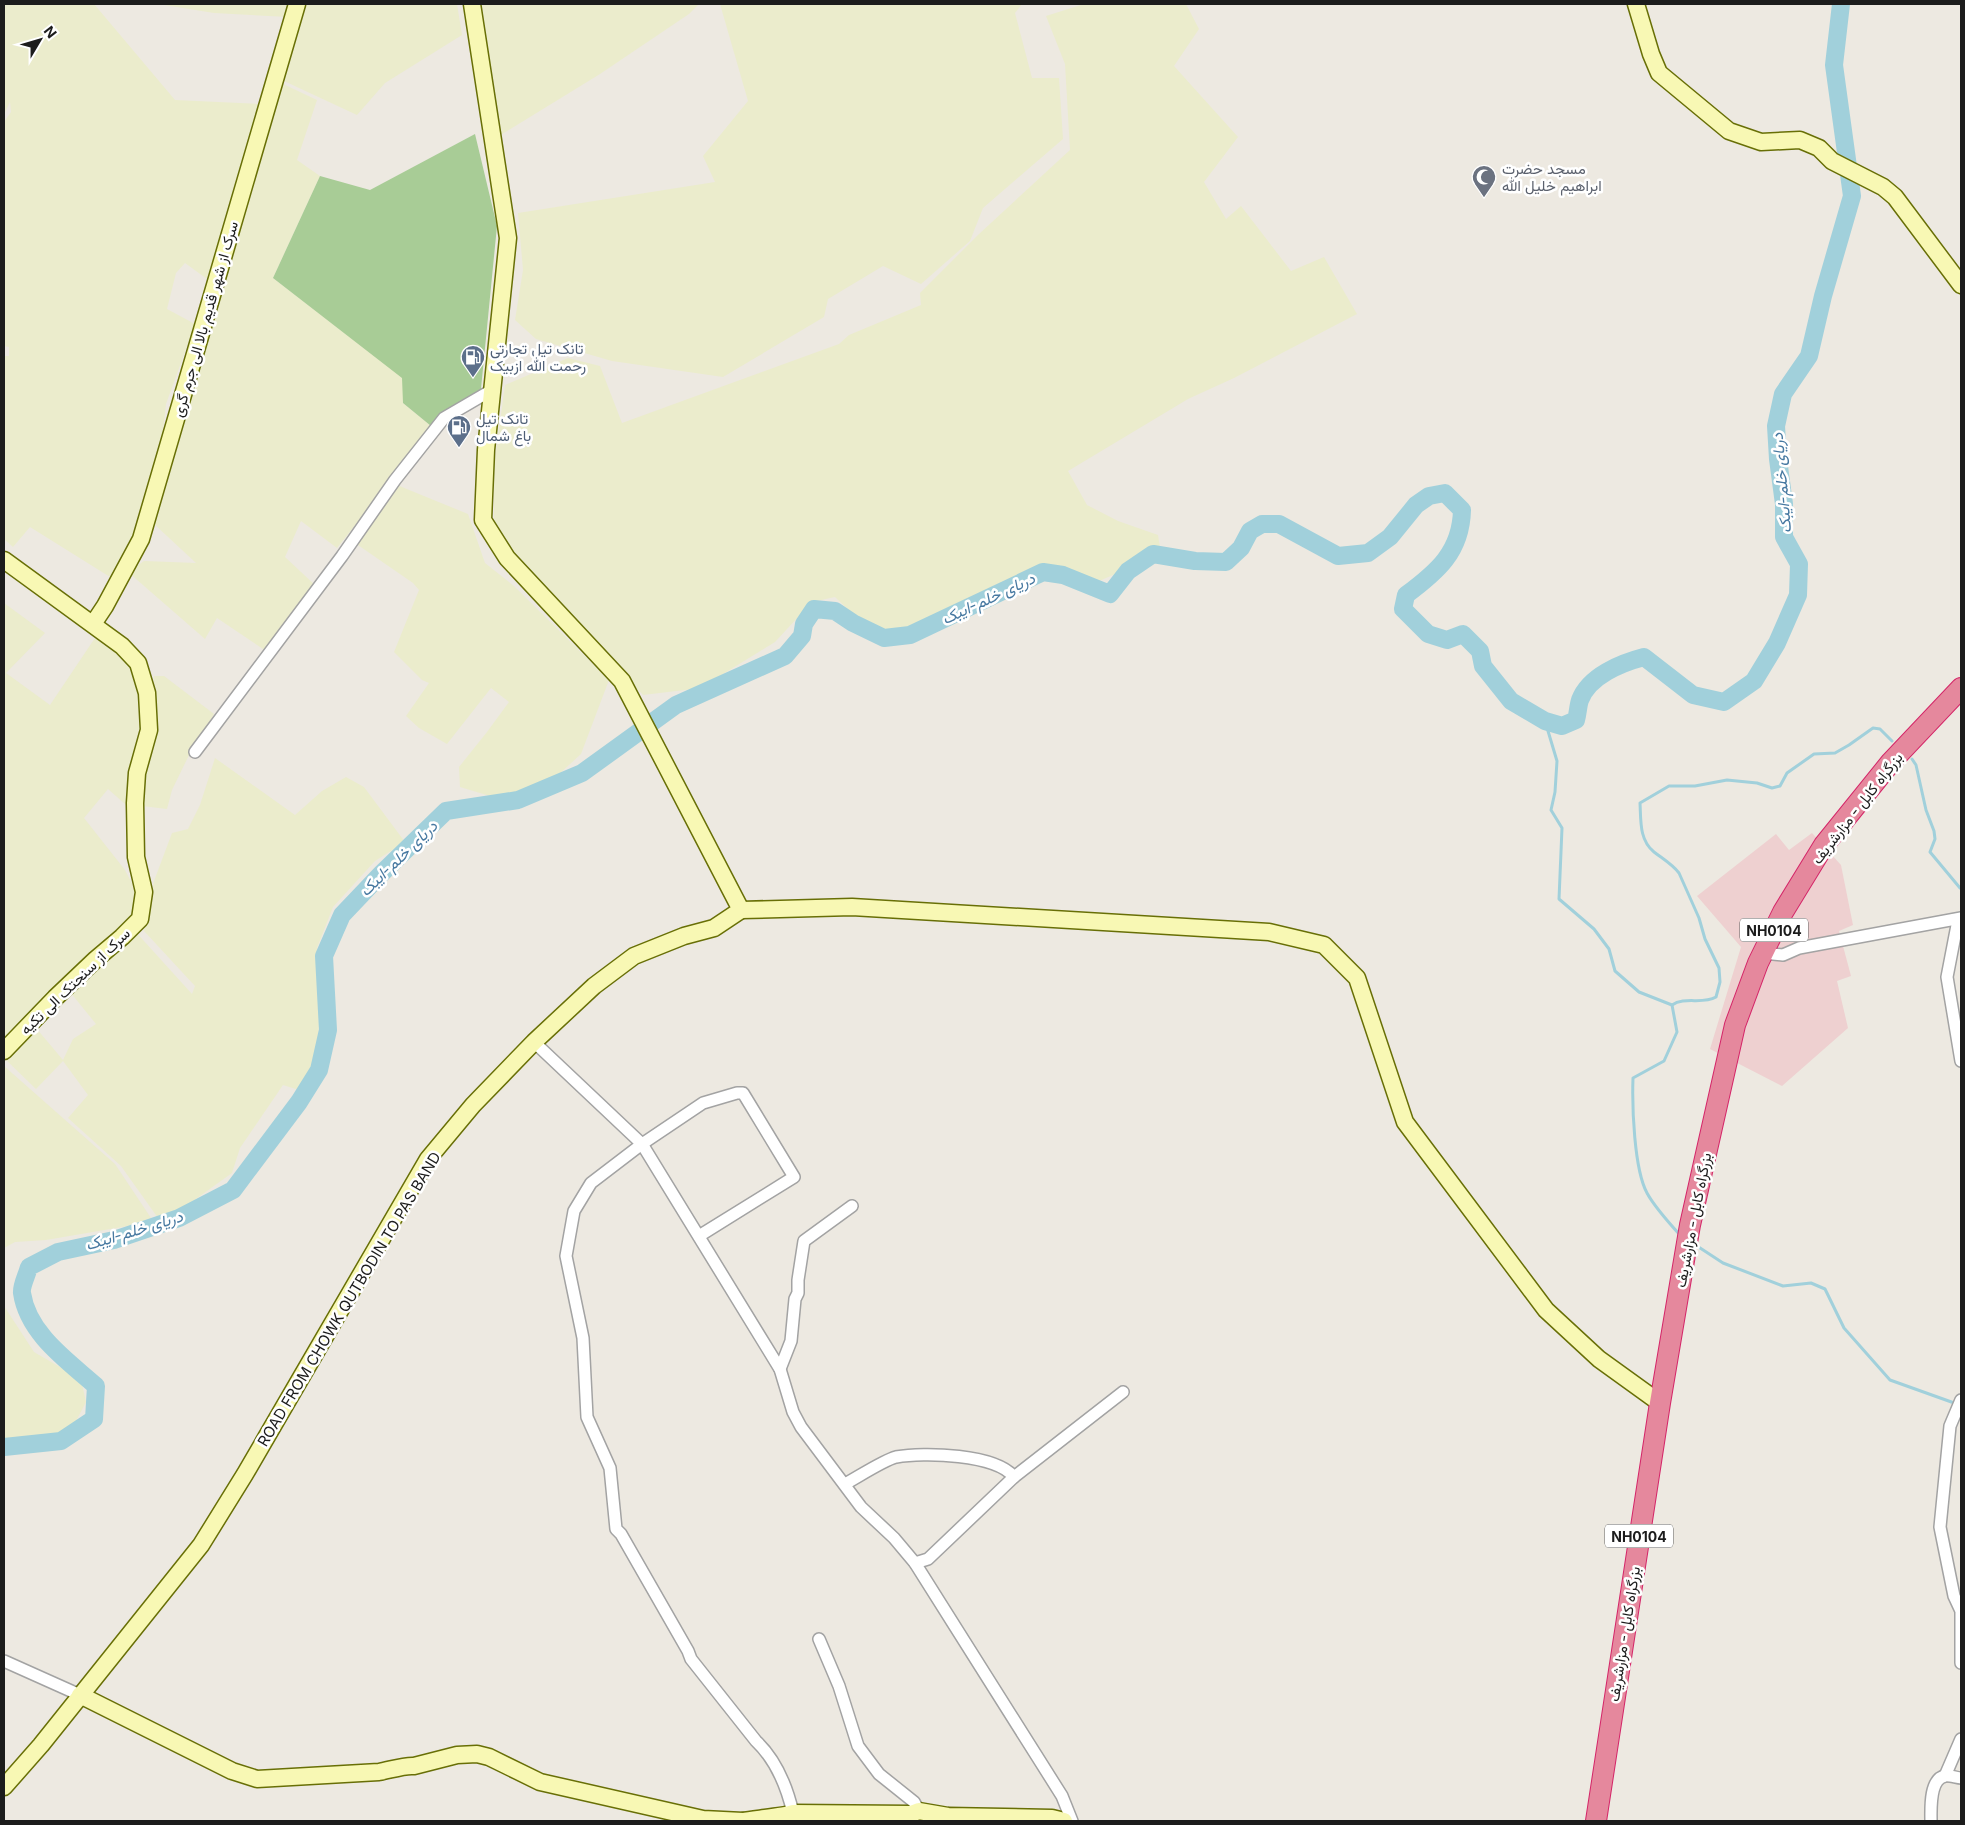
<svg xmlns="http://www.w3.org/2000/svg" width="1965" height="1825" viewBox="0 0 1965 1825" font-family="Inter,Vazirmatn,sans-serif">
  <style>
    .commercial { fill: #eed0d0 }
    .farmland { fill: #ebeccc }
    .forest { fill: #a8cc96 }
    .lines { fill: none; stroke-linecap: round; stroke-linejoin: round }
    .stream { stroke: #a1d0db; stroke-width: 3 }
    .river { stroke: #a1d0db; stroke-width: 18 }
    .street-casing { stroke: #a3a3a3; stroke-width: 14 }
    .secondary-casing { stroke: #686f06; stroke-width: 19 }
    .highway-casing { stroke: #d42568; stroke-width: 22 }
    .street { stroke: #fff; stroke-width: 11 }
    .secondary { stroke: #f8f8b4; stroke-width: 16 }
    .highway { stroke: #e5889d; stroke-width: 20 }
    .labels { text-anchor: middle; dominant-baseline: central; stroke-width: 5; stroke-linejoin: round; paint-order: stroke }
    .shield { fill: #fff; stroke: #606060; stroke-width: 1 }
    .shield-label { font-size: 14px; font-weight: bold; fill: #1c1c1c }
    .worship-label { font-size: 15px; fill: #5b616d; stroke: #fff; text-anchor: start }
    .street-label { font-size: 15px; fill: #1c1c1c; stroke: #fff }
    .service-label { font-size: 15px; fill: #4e5e75; stroke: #fff; text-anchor: start }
    .water-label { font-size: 16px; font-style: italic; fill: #4779a1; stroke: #fff }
  </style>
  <rect width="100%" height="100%" fill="#ede9e1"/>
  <polygon class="commercial" points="1812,833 1841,865 1853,925 1839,931 1851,976 1837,981 1848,1028 1782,1086 1710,1049 1741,947 1697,896 1776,834 1789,850"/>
  <g class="farmland">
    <polygon points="4,4 94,4 175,100 259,104 237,187 207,279 185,263 176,273 167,309 195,324 166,404 161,449 133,537 110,577 30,527 13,547 4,539 4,356 9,356 9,347 4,346 4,122 11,112 10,102 4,114"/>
    <polygon points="158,4 289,4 288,17 214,13"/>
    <polygon points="303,4 457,4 462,35 385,83 357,115 284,81 289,45"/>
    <polygon points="482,4 699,4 689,14 600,74 499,136 480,20"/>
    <polygon points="720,4 1022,4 1015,13 1032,78 1059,78 1063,139 983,208 970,241 921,284 883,266 828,299 824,317 723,377 612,361 536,339 515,320 523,270 518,213 715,182 703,156 748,101"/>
    <polygon points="1084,4 1186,4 1199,29 1174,66 1238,137 1204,182 1226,219 1241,206 1291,271 1324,257 1357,314 1234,378 1188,399 1068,471 1087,505 1118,521 1158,535 1160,547 1120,572 1099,581 1067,568 1034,572 926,621 892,632 858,619 835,597 812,602 775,642 710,682 693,689 643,695 591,641 494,530 494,466 505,385 568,358 600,366 622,423 839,344 849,335 921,305 920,293 979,234 1070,150 1065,64 1046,16"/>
    <polygon points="281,83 317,100 297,160 320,176 273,278 403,378 403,403 431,426 415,450 337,548 301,521 285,557 316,586 266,651 217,618 205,639 128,572 144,561 196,563 153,523"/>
    <polygon points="397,485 468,514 485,563 514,586 609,680 581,754 557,776 536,790 500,799 460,787 459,767 487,732 509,702 491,688 447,744 419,728 406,716 429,683 422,680 394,652 419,590 413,583 355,543"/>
    <polygon points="4,603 45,633 6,673 50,705 99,632 131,658 145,701 133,811 108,789 84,818 125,870 139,897 131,919 4,1045"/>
    <polygon points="154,676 164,676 214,714 190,753 172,790 167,809 142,806"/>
    <polygon points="215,758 295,815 322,791 346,777 364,787 405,842 375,861 333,907 317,948 320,1009 317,1057 299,1090 283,1085 240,1148 232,1173 175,1214 158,1218 121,1166 68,1118 88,1095 63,1061 36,1089 4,1058 31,1022 63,1060 73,1039 96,1024 66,987 134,930 192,994 195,986 144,931 154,881 172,833 188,829 200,805"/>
    <polygon points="4,1066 115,1164 151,1218 128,1226 46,1240 15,1242 4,1248"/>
    <polygon points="4,1306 34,1352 72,1374 82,1384 86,1402 74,1425 55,1436 19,1437 4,1439"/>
  </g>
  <polygon class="forest" points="475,134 497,226 480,399 431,426 403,403 402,378 273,278 320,176 370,190"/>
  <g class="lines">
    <g class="stream">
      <path d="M1545 721 1557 761 1555 792 1551 810 1562 828 1559 899 1594 929 1609 949 1615 971 1639 992 1672 1005 1677 1032 1664 1061 1633 1078C1632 1106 1634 1169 1647 1193 1654 1206 1670 1224 1680 1235"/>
      <polyline points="1912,759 1916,765 1926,810 1934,831 1935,839 1930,852 1960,888"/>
      <path d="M1672 1005C1685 996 1702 1005 1716 997L1720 982 1719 968 1705 939 1699 918 1679 873C1672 864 1663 859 1654 852 1639 840 1641 820 1640 803L1669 786H1695L1727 780 1757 783 1772 788 1780 786 1787 773 1814 754 1835 753 1849 745 1873 728 1880 729 1892 741"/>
      <polyline points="1694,1244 1723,1263 1783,1286 1811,1283 1825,1289 1844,1328 1890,1380 1957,1404"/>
    </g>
    <path class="river" d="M4 1447 61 1441 94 1419 96 1386C68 1361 28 1334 22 1293 21 1286 27 1275 29 1267L58 1252 114 1240 179 1218 233 1190 299 1102 319 1070 328 1030 324 956 342 915 381 874 446 811 518 800 582 773 676 705 785 656 802 636 804 624 814 609 835 611 853 623 884 638 910 635 1043 572 1063 575 1110 594 1128 571 1153 554 1195 561 1226 562 1241 548 1250 531 1262 524H1279L1338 556 1368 553 1390 537 1416 505 1429 496 1445 493 1462 510C1461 552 1437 572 1406 595L1403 609 1428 634 1447 640 1463 634 1480 651 1483 666 1511 701 1545 721 1562 726 1576 720C1578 713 1578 706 1580 700 1589 676 1621 663 1644 657L1693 695 1724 702 1754 681 1777 643 1798 595 1799 564 1784 537V504L1778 459 1776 426 1783 394 1809 356 1823 296 1852 196 1834 65 1841 4"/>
    <g class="street-casing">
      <g id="street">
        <polyline points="195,752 342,556 395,480 444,418 492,390"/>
        <polyline points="1958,920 1947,977 1961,1061"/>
        <polyline points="1763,953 1783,955 1799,948 1961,918"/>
        <polyline points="534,1042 642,1144 780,1369 793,1412 801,1427 861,1507 894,1538 915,1563 1062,1796 1072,1821"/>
        <path d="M699 1236 794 1177 743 1093H737L703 1103 642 1144 591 1183 574 1211 566 1256 583 1338 587 1417 610 1468 616 1529 621 1534 688 1651 691 1659 756 1741C776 1760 787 1787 793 1813"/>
        <polyline points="780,1369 791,1341 795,1299 798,1293 798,1280 804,1241 852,1206"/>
        <polyline points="1961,1400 1950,1426 1940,1527 1954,1596 1961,1611 1961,1663"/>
        <path d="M845 1484C858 1477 884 1460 896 1457 924 1452 996 1454 1014 1477"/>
        <polyline points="915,1563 928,1559 1014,1477 1123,1392"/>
        <polyline points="819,1639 839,1686 858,1746 879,1774 914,1802 919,1811"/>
        <polyline points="4,1661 80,1695"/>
        <polyline points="1945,1776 1961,1739"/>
        <path d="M1931 1821C1931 1810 1929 1779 1945 1776 1949 1775 1957 1778 1961 1778"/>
      </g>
    </g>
    <g class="secondary-casing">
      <g id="secondary">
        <polyline points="1636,4 1651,54 1659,73 1729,131 1761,142 1800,140 1819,148 1832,161 1883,187 1895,197 1961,285"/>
        <polyline points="4,560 122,646 138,663 147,693 149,730 137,773 135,803 136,857 144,892 140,919 122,937 96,959 55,998 4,1051"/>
        <polyline points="93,624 105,606 141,539 297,4"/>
        <polyline points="741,910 852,907 1269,932 1324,945 1357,978 1405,1122 1546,1310 1599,1359 1660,1403"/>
        <path d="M80 1695 232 1771 257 1779 379 1772C390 1770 405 1765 414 1766L457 1755 477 1754 489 1757 540 1782 703 1819 743 1821"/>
        <polyline points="4,1787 41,1745 201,1545 245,1474 428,1159 473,1105 534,1042 594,986 634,956 684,936 714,928 741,910 622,681 507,558 483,520 486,450 508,238 472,4"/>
        <path d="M743 1821C754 1819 787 1816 793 1813L911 1814 919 1811 948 1816 1052 1818 1064 1821"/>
      </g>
    </g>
    <g class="highway-casing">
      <polyline id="highway" points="1596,1821 1660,1403 1690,1225 1735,1025 1758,963 1783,912 1824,845 1891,762 1961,688"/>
    </g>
    <use href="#street" class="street"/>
    <use href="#secondary" class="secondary"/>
    <use href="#highway" class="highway"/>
  </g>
  <defs>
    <g id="mosque-pin" transform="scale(1.25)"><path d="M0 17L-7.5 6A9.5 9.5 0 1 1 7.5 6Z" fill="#6b7280" stroke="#fff"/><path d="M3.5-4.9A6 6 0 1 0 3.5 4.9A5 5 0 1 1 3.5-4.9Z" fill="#fff"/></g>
    <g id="fuel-pin" transform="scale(1.25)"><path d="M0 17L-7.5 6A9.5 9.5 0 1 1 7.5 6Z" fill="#5c6f8a" stroke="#fff"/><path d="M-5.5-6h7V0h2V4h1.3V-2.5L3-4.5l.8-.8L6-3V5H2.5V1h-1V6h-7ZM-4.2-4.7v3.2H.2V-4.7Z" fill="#fff"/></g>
  </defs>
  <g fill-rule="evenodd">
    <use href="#mosque-pin" x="1484" y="177"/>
    <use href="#fuel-pin" x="473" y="357"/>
    <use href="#fuel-pin" x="459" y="427"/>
  </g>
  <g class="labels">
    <g class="shield">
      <rect x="1740" y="918.5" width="68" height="23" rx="4"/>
      <rect x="1605" y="1524.5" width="68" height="23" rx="4"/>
    </g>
    <g class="shield-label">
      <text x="1774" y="930">NH0104</text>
      <text x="1639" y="1536">NH0104</text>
    </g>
    <g class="worship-label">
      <text x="1502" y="168">مسجد حضرت<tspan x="1502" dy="17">ابراهیم خلیل الله</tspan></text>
    </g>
    <g class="street-label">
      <text transform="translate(205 319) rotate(-74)">سرک از شهر قدیم بالا الی جرم گری</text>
      <text transform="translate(1857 808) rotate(-52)">بزرگراه کابل - مزارشریف</text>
      <text transform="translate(75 981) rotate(-44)">سرک از سنجتک الی تکیه</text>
      <text transform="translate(1693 1220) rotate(-79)">بزرگراه کابل - مزارشریف</text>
      <text transform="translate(349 1299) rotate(-59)">ROAD FROM CHOWK QUTBODIN TO PAS BAND</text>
      <text transform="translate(1624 1634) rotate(-81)">بزرگراه کابل - مزارشریف</text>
    </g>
    <g class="service-label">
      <text x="490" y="348">تانک تیل تجارتی<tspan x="490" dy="17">رحمت الله ازبیک</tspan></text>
      <text x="476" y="418">تانک تیل<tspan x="476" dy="17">باغ شمال</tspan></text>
    </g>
    <g class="water-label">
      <text transform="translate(1781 483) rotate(-95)">دریای خلم-ایبک</text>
      <text transform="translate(988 598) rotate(-25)">دریای خلم-ایبک</text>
      <text transform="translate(398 858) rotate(-44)">دریای خلم-ایبک</text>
      <text transform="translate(134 1230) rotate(-17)">دریای خلم-ایبک</text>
    </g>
  </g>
  <rect width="1965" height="1825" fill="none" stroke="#1c1c1c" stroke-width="10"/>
  <g transform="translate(40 40) rotate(52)" stroke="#ffffff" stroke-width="4" paint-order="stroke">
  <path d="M0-4L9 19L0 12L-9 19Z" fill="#1c1c1c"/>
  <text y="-8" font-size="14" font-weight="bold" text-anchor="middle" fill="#1c1c1c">N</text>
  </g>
</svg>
